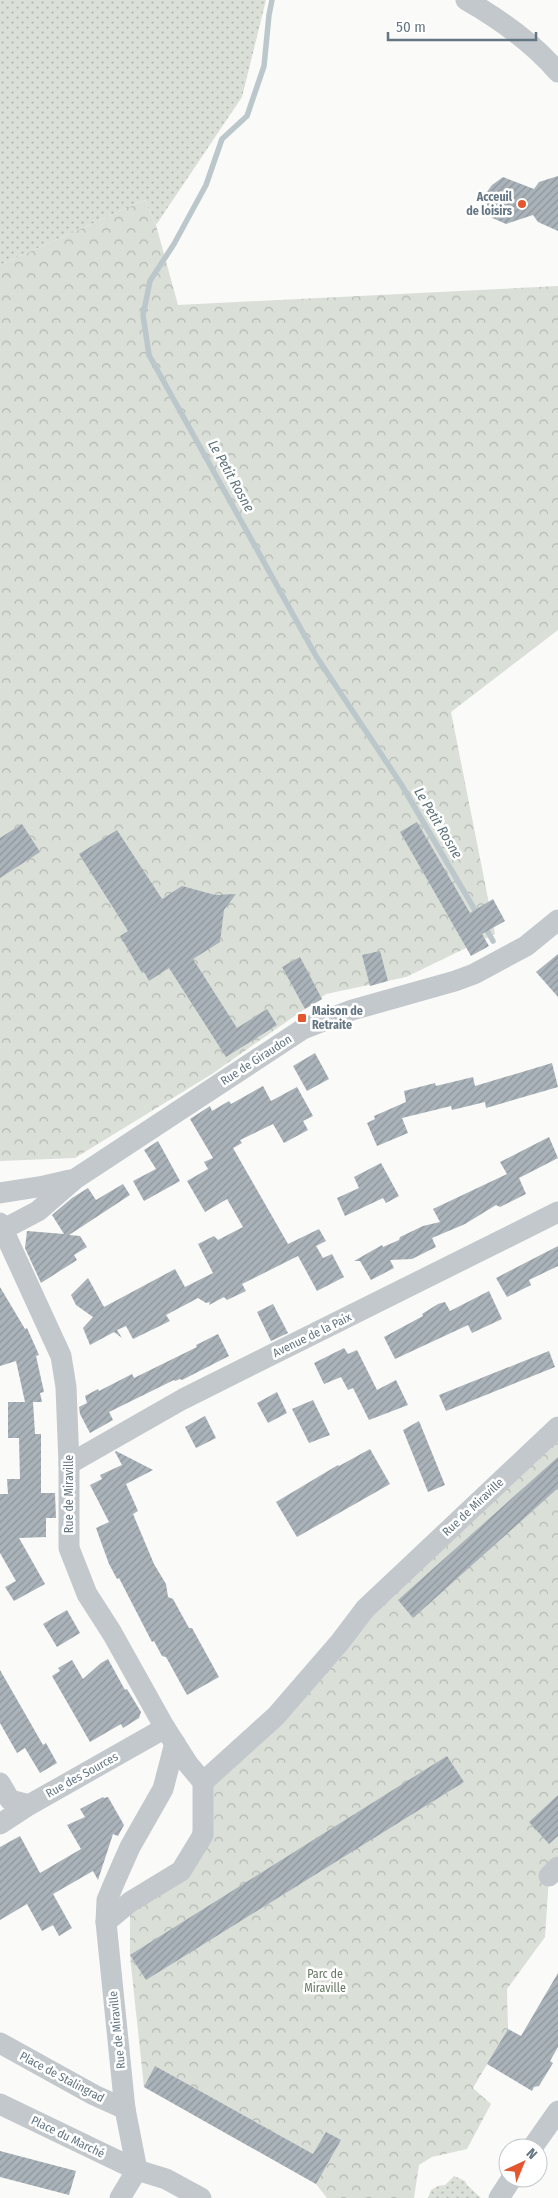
<svg xmlns="http://www.w3.org/2000/svg" width="558" height="2198" viewBox="0 0 558 2198" font-family="'Fira Sans Condensed',sans-serif">
  <style>
    .forest { fill: url(#forest-crowns) }
    .park { fill: url(#park-dots) }
    .lines { fill: none; stroke-linecap: round; stroke-linejoin: round }
    .stream { stroke: #bbc7cb; stroke-width: 5.5 }
    .building { fill: url(#building-hatch) }
    .street { stroke: #c3c8cc; stroke-width: 21 }
    .poi-dot { fill: #e4572e; stroke: #fff; stroke-width: 2 }
    .labels { text-anchor: middle; dominant-baseline: central; stroke-width: 5; stroke-linejoin: round; paint-order: stroke }
    .poi-label { font-size: 12px; font-weight: bold; fill: #657683; stroke: #fff; text-anchor: end }
    .street-label { font-size: 12px; fill: #657683; stroke: #fff }
    .park-label { font-size: 12px; fill: #687a64; stroke: #fff }
    .water-label { font-size: 14px; font-style: italic; fill: #60757c; stroke: #fff }
  </style>
  <defs>
    <pattern id="forest-crowns" width="20" height="18" patternUnits="userSpaceOnUse" patternTransform="scale(1.25)"><rect width="20" height="18" fill="#dadfd7"/><path d="M2 6a3 3 0 1 1 6 0M12 15a3 3 0 1 1 6 0" fill="none" stroke="#b4b9b4"/></pattern>
    <pattern id="park-dots" width="8" height="8" patternUnits="userSpaceOnUse" patternTransform="scale(1.25)"><rect width="8" height="8" fill="#dadfd7"/><path d="M2 2h.1M6 6h.1" fill="none" stroke="#b4b9b4" stroke-width="1.8" stroke-linecap="round"/></pattern>
    <pattern id="building-hatch" width="6" height="6" patternUnits="userSpaceOnUse" patternTransform="scale(1.25)"><rect width="6" height="6" fill="#aab3b9"/><path d="M-1 1l2-2M0 6l6-6M5 7l2-2" fill="none" stroke="#8e969c"/></pattern>
  </defs>
  <rect width="100%" height="100%" fill="#fafaf8"/>
  <g class="forest">
    <polygon points="145,200 156,225 178,305 558,286 558,630 451,712 495,934 406,977 326,994 212,1074 75,1158 0,1161 0,265"/>
    <polygon points="558,1427 558,1867 549,1876 545,1937 507,1989 508,2029 473,2088 491,2104 467,2149 432,2157 419,2165 414,2198 327,2198 316,2184 144,2087 130,1956 130,1902 181,1871 202,1798 314,1674"/>
  </g>
  <g class="park">
    <polygon points="0,0 266,0 242,97 156,225 145,200 0,265"/>
    <polygon points="454,2176 465,2181 467,2185 481,2198 428,2198 431,2190 438,2186 445,2185"/>
  </g>
  <g class="lines">
    <g class="stream">
      <polyline points="272,0 269,15 264,66 247,116 222,139 206,185 174,244 150,281 143,315 149,355 316,656 401,784 479,917"/>
      <polyline points="484,925 493,941"/>
    </g>
  </g>
  <g class="building">
    <polygon points="558,176 558,231 538,222 533,215 506,224 488,216 486,193 492,185 503,177 534,189 539,182"/>
    <polygon points="417,822 470,913 493,899 505,921 482,934 489,946 471,956 400,832"/>
    <polygon points="22,824 40,852 0,878 0,838"/>
    <polygon points="117,830 162,899 182,886 215,895 236,894 224,910 220,942 193,959 237,1028 267,1009 277,1025 226,1057 169,968 149,981 144,972 142,973 120,936 128,931 79,854"/>
    <polygon points="380,951 388,981 370,986 362,955"/>
    <polygon points="558,954 558,997 536,972"/>
    <polygon points="300,957 322,999 305,1009 282,967"/>
    <polygon points="315,1053 329,1079 307,1091 293,1066"/>
    <polygon points="552,1063 558,1087 486,1108 485,1102 452,1110 451,1106 402,1118 408,1133 377,1146 367,1123 375,1119 374,1116 406,1102 404,1091 435,1083 436,1086 473,1077 475,1086"/>
    <polygon points="263,1086 271,1101 297,1087 313,1116 303,1121 308,1130 284,1143 273,1124 240,1140 242,1143 233,1148 288,1244 319,1229 326,1241 316,1246 323,1258 332,1254 344,1277 317,1291 298,1256 242,1284 246,1291 227,1300 224,1297 209,1305 210,1302 206,1303 198,1298 166,1315 170,1321 133,1339 126,1326 117,1330 122,1338 114,1332 90,1345 83,1328 93,1317 76,1305 71,1295 88,1278 104,1307 175,1269 185,1287 213,1273 198,1244 214,1236 218,1240 243,1227 227,1199 205,1212 187,1181 208,1169 204,1162 213,1158 190,1119 210,1106 212,1111 229,1101 231,1104"/>
    <polygon points="549,1137 558,1158 519,1178 526,1194 500,1207 496,1205 465,1224 432,1238 436,1247 412,1259 390,1260 394,1268 371,1280 360,1261 354,1261 382,1245 383,1247 399,1240 400,1237 423,1226 440,1222 433,1209 507,1174 500,1162"/>
    <polygon points="158,1141 180,1181 144,1201 133,1181 156,1169 144,1150"/>
    <polygon points="381,1163 399,1196 386,1203 383,1198 345,1216 337,1198 359,1188 354,1177"/>
    <polygon points="123,1184 130,1195 69,1235 80,1236 87,1247 74,1255 77,1260 41,1283 25,1248 27,1231 64,1234 52,1215 72,1198 88,1188 96,1200"/>
    <polygon points="558,1246 558,1266 529,1280 531,1285 507,1297 496,1278"/>
    <polygon points="0,1287 25,1329 27,1328 39,1355 36,1356 44,1392 40,1393 42,1402 33,1402 35,1434 41,1434 41,1493 55,1493 56,1518 46,1518 46,1537 19,1538 45,1584 14,1601 5,1587 16,1581 0,1553 0,1494 8,1494 7,1479 20,1479 19,1438 8,1438 8,1402 25,1402 16,1361 0,1366"/>
    <polygon points="489,1291 502,1319 472,1333 468,1325 395,1359 384,1337 423,1316 422,1314 438,1304 445,1302 450,1311"/>
    <polygon points="273,1304 288,1333 271,1341 257,1312"/>
    <polygon points="218,1334 229,1356 182,1380 180,1379 175,1381 174,1380 109,1412 113,1420 90,1433 80,1414 79,1407 87,1403 85,1396 98,1389 99,1391 132,1374 134,1378 197,1347 196,1345"/>
    <polygon points="344,1348 348,1354 357,1350 377,1390 396,1380 408,1405 369,1420 353,1388 348,1390 341,1377 324,1384 314,1363"/>
    <polygon points="549,1351 555,1367 446,1411 439,1395"/>
    <polygon points="277,1392 287,1413 268,1423 257,1403"/>
    <polygon points="313,1400 330,1435 309,1443 292,1409"/>
    <polygon points="205,1416 216,1438 196,1448 185,1427"/>
    <polygon points="419,1421 445,1485 428,1492 403,1430"/>
    <polygon points="370,1449 390,1484 297,1537 276,1502 338,1465 339,1466"/>
    <polygon points="116,1451 153,1470 126,1484 138,1511 133,1514 154,1564 166,1584 168,1597 173,1599 189,1628 192,1628 219,1677 187,1695 166,1657 162,1656 154,1641 152,1642 119,1578 117,1579 109,1564 96,1528 109,1522 90,1485 102,1479 100,1475 122,1465 115,1452"/>
    <polygon points="558,1457 558,1488 413,1618 398,1600"/>
    <polygon points="67,1610 80,1633 57,1647 43,1624"/>
    <polygon points="108,1659 125,1690 127,1689 141,1712 139,1718 123,1728 121,1724 90,1742 52,1676 60,1671 58,1668 72,1660 83,1679 101,1663"/>
    <polygon points="0,1670 43,1745 46,1743 57,1763 40,1773 25,1748 17,1753 0,1723"/>
    <polygon points="447,1756 464,1782 146,1980 130,1955"/>
    <polygon points="558,1795 558,1836 549,1844 529,1822"/>
    <polygon points="103,1797 104,1798 108,1797 124,1825 118,1836 113,1834 98,1880 93,1871 53,1894 72,1928 59,1936 53,1925 42,1931 27,1904 0,1920 0,1847 20,1836 40,1873 81,1849 67,1825 85,1817 80,1809"/>
    <polygon points="558,1973 558,2047 550,2061 553,2063 539,2086 534,2087 532,2091 487,2064 508,2029 521,2036"/>
    <polygon points="155,2066 313,2154 326,2132 341,2140 316,2184 144,2087"/>
    <polygon points="0,2151 76,2171 69,2195 0,2177"/>
  </g>
  <g class="lines">
    <g class="street">
      <path d="M466 0C501 20 532 42 558 72"/>
      <polyline points="0,1193 44,1186 70,1180"/>
      <polyline points="0,1223 61,1356 66,1387 69,1464 69,1548 87,1594 112,1633 165,1728 188,1764 203,1782 203,1835 181,1871 130,1902 106,1922"/>
      <polyline points="0,1231 38,1211 75,1179 303,1029 352,1010 455,981 474,974 526,946 558,920"/>
      <polyline points="69,1464 183,1399 558,1212"/>
      <polyline points="203,1782 276,1716 340,1642 365,1609 558,1427"/>
      <polyline points="0,1783 10,1800 29,1805"/>
      <polyline points="0,1824 29,1805 165,1728"/>
      <polyline points="549,1876 558,1867"/>
      <polyline points="0,2043 94,2095 125,2109"/>
      <polyline points="0,2104 137,2170 166,2179 201,2198"/>
      <polyline points="532,2148 558,2111"/>
      <polyline points="137,2170 125,2109 106,1922 107,1900 115,1881 130,1847 163,1789 175,1743"/>
      <polyline points="120,2198 137,2170"/>
      <polyline points="499,2198 512,2178"/>
    </g>
  </g>
  <g class="poi-dot">
    <circle cx="522" cy="204" r="5"/>
    <rect x="297" y="1013" width="10" height="10" rx="2.5"/>
  </g>
  <g class="labels">
    <g class="poi-label">
      <text x="512" y="197">Acceuil<tspan x="512" dy="14">de loisirs</tspan></text>
      <text x="312" y="1011" text-anchor="start">Maison de<tspan x="312" dy="14">Retraite</tspan></text>
    </g>
    <g class="street-label">
      <text transform="translate(256 1060) rotate(-33)">Rue de Giraudon</text>
      <text transform="translate(312 1335) rotate(-26)">Avenue de la Paix</text>
      <text transform="translate(69 1494) rotate(-90)">Rue de Miraville</text>
      <text transform="translate(473 1507) rotate(-43)">Rue de Miraville</text>
      <text transform="translate(82 1775) rotate(-29)">Rue des Sources</text>
      <text transform="translate(117 2030) rotate(-96)">Rue de Miraville</text>
      <text transform="translate(62 2077) rotate(28)">Place de Stalingrad</text>
      <text transform="translate(68 2137) rotate(26)">Place du Marché</text>
    </g>
    <g class="park-label">
      <text x="325" y="1974">Parc de<tspan x="325" dy="14">Miraville</tspan></text>
    </g>
    <g class="water-label">
      <text transform="translate(231 476) rotate(61)">Le Petit Rosne</text>
      <text transform="translate(438 823) rotate(59)">Le Petit Rosne</text>
    </g>
  </g>
  <g transform="translate(523 2163) rotate(44)"><circle r="24" fill="#ffffff" stroke="#c1c8cd"/>
  <path d="M0-4L9 19L0 12L-9 19Z" fill="#e4572e"/>
  <text y="-8" font-size="14" font-weight="bold" text-anchor="middle" fill="#657683">N</text>
  </g>
  <path d="M388 32v8h148v-8" fill="none" stroke="#657683" stroke-width="2.5"/>
  <text x="396" y="32" font-size="15" fill="#657683" stroke="#ffffff" stroke-width="4" paint-order="stroke">50 m</text>
</svg>
